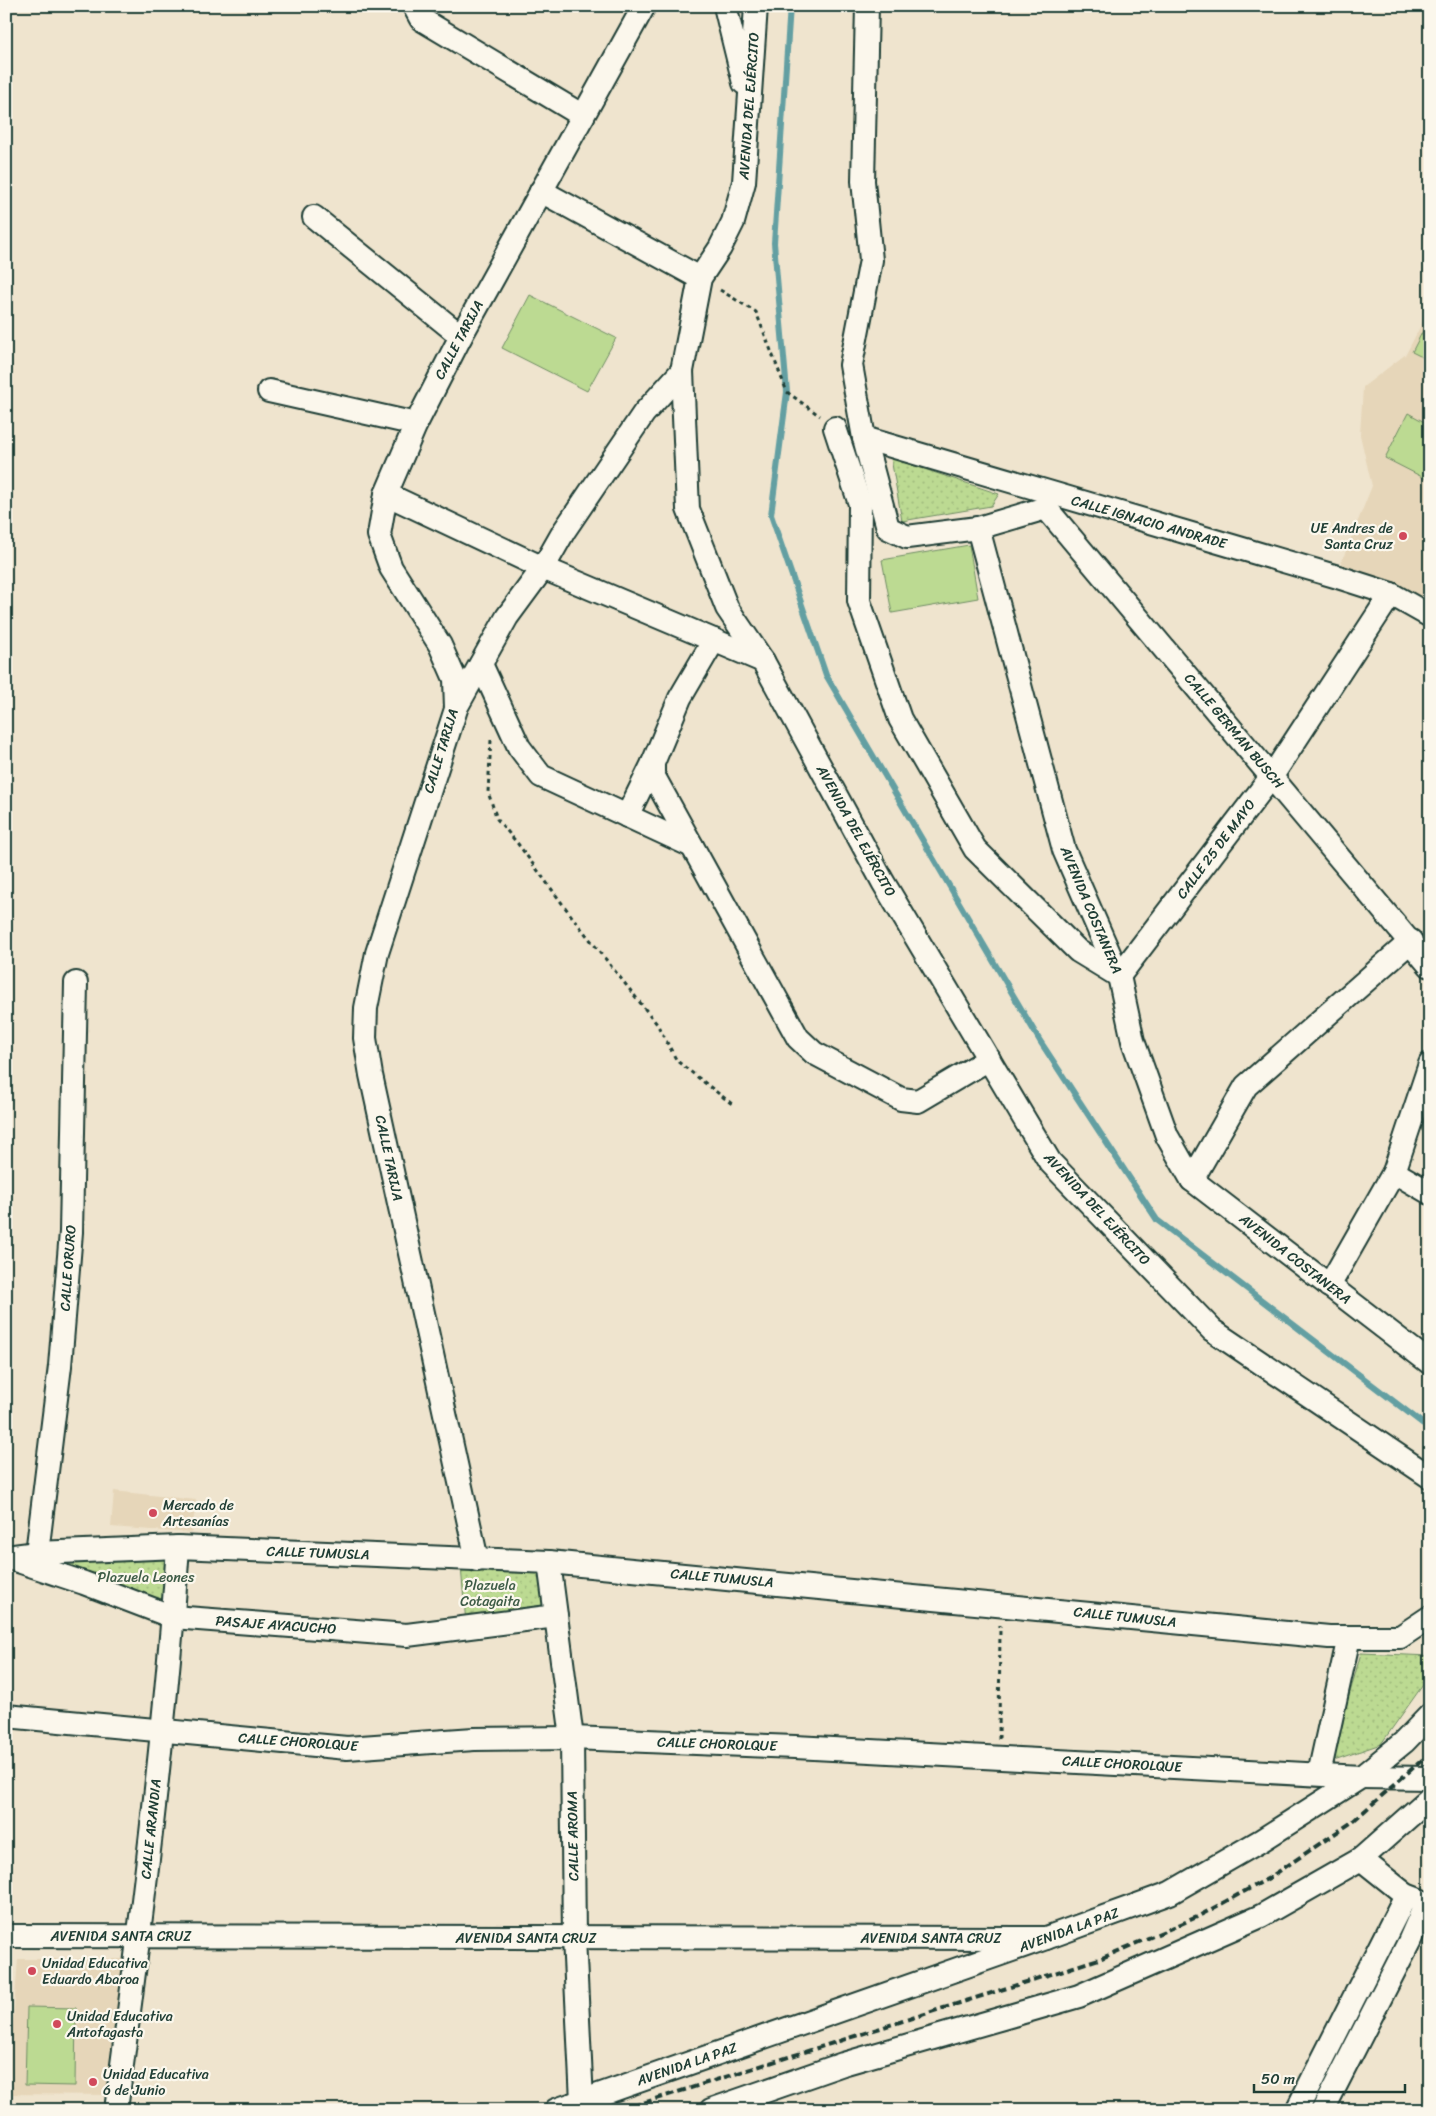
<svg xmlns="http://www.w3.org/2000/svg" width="1436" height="2116" viewBox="0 0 1436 2116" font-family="Sriracha,sans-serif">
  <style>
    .built { fill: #e6d6b9 }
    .park { fill: url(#park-dots); stroke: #6e8c63 }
    .pitch { fill: #bcda92; stroke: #6e8c63 }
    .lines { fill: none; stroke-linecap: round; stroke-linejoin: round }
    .stream { stroke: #639fa2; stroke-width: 6 }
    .street-casing { stroke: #1f3d34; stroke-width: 26 }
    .path { stroke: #1f3d34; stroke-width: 3; stroke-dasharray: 4 4; stroke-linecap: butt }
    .street { stroke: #fbf7ec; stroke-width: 22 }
    .rail { stroke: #1f3d34; stroke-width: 4; stroke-dasharray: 8 4; stroke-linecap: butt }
    .poi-dot { fill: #d1495b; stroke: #fbf7ec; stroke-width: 2 }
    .labels { text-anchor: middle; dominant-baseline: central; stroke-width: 4.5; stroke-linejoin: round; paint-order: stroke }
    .street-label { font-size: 14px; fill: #1f3d34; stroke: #fbf7ec }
    .poi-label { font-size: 14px; fill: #1f3d34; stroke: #fbf7ec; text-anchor: start }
    .park-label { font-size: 14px; fill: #3e5c47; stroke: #fbf7ec }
  </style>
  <defs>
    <pattern id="park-dots" width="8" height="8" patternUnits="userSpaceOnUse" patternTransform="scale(1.25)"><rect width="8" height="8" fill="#bcda92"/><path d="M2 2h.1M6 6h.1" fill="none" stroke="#a1bc7e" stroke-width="1.8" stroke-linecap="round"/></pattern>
  </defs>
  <rect width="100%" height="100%" fill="#efe4ce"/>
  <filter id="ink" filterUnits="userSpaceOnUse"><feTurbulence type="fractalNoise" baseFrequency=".02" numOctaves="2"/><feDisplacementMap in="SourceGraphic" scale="10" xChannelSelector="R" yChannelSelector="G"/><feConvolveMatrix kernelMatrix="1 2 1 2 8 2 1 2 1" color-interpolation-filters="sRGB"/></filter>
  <g filter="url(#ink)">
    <g class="built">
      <polygon points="1430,308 1430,606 1339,568 1372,486 1360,435 1363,387 1406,354"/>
      <polygon points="114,1491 196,1500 192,1533 111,1527"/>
      <polygon points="18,1959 130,1959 111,2095 7,2094"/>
    </g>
    <g class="park">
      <polygon points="891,458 999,494 991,506 902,521"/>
      <polygon points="171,1552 167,1609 25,1558"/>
      <polygon points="461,1567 543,1567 550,1612 466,1623"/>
      <polygon points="1361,1653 1430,1656 1430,1675 1381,1744 1331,1761"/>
    </g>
    <g class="pitch">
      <polygon points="530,295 616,338 587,391 502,348"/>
      <polygon points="1430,317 1430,361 1412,352"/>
      <polygon points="1408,413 1430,425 1430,481 1385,458"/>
      <polygon points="969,545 978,598 892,613 882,560"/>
      <polygon points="27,2007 76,2008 75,2086 25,2085"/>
    </g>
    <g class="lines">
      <polyline class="stream" points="790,6 774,243 787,392 771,515 826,675 1040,1041 1157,1220 1430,1429"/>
      <g class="street-casing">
        <g id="street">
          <polyline points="414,6 421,19 583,116"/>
          <polyline points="725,6 744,83"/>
          <polyline points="756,6 744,182 733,222 720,248 700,278 682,371 688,509 727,608 763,661 883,882 1050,1162 1212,1330 1430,1477"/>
          <polyline points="867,6 863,181 871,260 851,365 864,438 888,528 907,537 978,528"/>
          <polyline points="541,191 700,278"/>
          <polyline points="314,217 461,336"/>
          <polyline points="269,391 416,424"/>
          <polyline points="835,428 860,504 859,601 900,719 975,849 1078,951 1119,976 1272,776 1391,594"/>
          <polyline points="864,438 1338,577 1391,594 1430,616"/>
          <polyline points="386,494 543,568 763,661"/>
          <polyline points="1051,494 1046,508 1430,966"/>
          <polyline points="1046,508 978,528 1064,850 1119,976 1133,1041 1167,1136 1192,1180 1430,1363"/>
          <polyline points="714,640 680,698 653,763 653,775 798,1038 814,1053 901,1099 918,1101 989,1059"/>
          <polyline points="481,664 519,747 541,776 692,846"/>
          <polyline points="456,708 507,617 543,568 564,531 644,413 682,371"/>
          <polyline points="627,816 653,763"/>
          <polyline points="1394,1172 1430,1193"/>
          <polyline points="1192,1180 1246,1086 1411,941"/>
          <polyline points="1329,1286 1394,1172 1430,1064"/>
          <polyline points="37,1553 60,1366 71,1232 76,983"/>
          <polyline points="6,1557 37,1553 178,1547 549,1562 1329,1637 1400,1637 1430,1617"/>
          <polyline points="12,1559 84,1583 173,1617 407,1635 556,1616"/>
          <polyline points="477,1560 371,1075 365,1038 366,1008 377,953 456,709 455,679 440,645 391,568 379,535 386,494 416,424 461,336 644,6"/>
          <polyline points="549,1562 572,1738 574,1938 582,2101 586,2110"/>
          <polyline points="6,1716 347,1748 474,1739 572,1738 795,1747 1361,1777 1430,1778"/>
          <polyline points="1319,1774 1349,1637"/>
          <polyline points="1361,1859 1406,1895 1419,1900"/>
          <polyline points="6,1936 1046,1938"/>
          <path d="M116 2110C141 1923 165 1735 178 1547"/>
          <polyline points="556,2110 1046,1938 1170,1893 1262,1840 1361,1777 1404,1742 1430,1715"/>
          <polyline points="711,2110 843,2064 1079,1996 1261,1916 1361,1859 1430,1798"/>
          <polyline points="1297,2110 1406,1895"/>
          <polyline points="1323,2110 1409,1942 1426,1903"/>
        </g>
      </g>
      <g class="path">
        <polyline points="720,290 756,312 787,392 820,416"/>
        <polyline points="491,740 488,792 497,819 518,844 573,918 657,1024 677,1061 732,1104"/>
        <polyline points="999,1739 1000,1625"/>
      </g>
      <use href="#street" class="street"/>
      <polyline class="rail" points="621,2110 1102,1958 1197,1917 1269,1878 1352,1822 1430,1753"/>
    </g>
  </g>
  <g class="poi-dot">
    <circle cx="1403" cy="536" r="5"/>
    <circle cx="153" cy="1513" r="5"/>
    <circle cx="32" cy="1971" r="5"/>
    <circle cx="57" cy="2024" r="5"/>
    <circle cx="93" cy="2082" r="5"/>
  </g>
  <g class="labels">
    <g class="street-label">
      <text transform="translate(749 106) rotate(-86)">AVENIDA DEL EJÉRCITO</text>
      <text transform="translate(459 340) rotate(-62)">CALLE TARIJA</text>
      <text transform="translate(1149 522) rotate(16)">CALLE IGNACIO ANDRADE</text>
      <text transform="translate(1234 731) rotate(50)">CALLE GERMAN BUSCH</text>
      <text transform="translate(441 751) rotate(-73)">CALLE TARIJA</text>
      <text transform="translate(856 831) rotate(61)">AVENIDA DEL EJÉRCITO</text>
      <text transform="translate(1216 849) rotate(-53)">CALLE 25 DE MAYO</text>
      <text transform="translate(1091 910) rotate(67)">AVENIDA COSTANERA</text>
      <text transform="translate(389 1158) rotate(78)">CALLE TARIJA</text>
      <text transform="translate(1097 1209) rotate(47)">AVENIDA DEL EJÉRCITO</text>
      <text transform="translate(1295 1259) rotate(38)">AVENIDA COSTANERA</text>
      <text transform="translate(68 1268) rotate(-86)">CALLE ORURO</text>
      <text transform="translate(318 1553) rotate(2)">CALLE TUMUSLA</text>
      <text transform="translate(722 1578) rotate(5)">CALLE TUMUSLA</text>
      <text transform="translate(1125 1617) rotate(6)">CALLE TUMUSLA</text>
      <text transform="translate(276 1625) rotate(4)">PASAJE AYACUCHO</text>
      <text transform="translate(298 1742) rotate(4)">CALLE CHOROLQUE</text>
      <text transform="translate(717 1744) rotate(2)">CALLE CHOROLQUE</text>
      <text transform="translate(1122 1764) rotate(3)">CALLE CHOROLQUE</text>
      <text transform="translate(151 1829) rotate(-84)">CALLE ARANDIA</text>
      <text transform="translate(573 1836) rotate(-91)">CALLE AROMA</text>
      <text transform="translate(1069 1930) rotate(-20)">AVENIDA LA PAZ</text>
      <text x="121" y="1936">AVENIDA SANTA CRUZ</text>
      <text x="526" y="1938">AVENIDA SANTA CRUZ</text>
      <text x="931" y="1938">AVENIDA SANTA CRUZ</text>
      <text transform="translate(687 2064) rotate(-19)">AVENIDA LA PAZ</text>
    </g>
    <g class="poi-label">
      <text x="1393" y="528" text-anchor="end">UE Andres de<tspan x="1393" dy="16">Santa Cruz</tspan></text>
      <text x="163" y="1505">Mercado de<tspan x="163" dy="16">Artesanías</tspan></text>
      <text x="42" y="1963">Unidad Educativa<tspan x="42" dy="16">Eduardo Abaroa</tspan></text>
      <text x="67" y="2016">Unidad Educativa<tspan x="67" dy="16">Antofagasta</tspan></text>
      <text x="103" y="2074">Unidad Educativa<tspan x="103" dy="16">6 de Junio</tspan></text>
    </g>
    <g class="park-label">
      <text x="146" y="1577">Plazuela Leones</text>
      <text x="490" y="1585">Plazuela<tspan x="490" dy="16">Cotagaita</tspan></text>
    </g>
  </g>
  <rect width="1436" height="2116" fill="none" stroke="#fbf7ec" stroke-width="25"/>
  <rect x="12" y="12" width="1411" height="2091" fill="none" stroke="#1f3d34" stroke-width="2" filter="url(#ink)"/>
  <path d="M1254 2084v8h151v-8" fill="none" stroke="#1f3d34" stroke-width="2.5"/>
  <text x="1261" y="2084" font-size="15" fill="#1f3d34" stroke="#fbf7ec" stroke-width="4" paint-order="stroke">50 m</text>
</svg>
